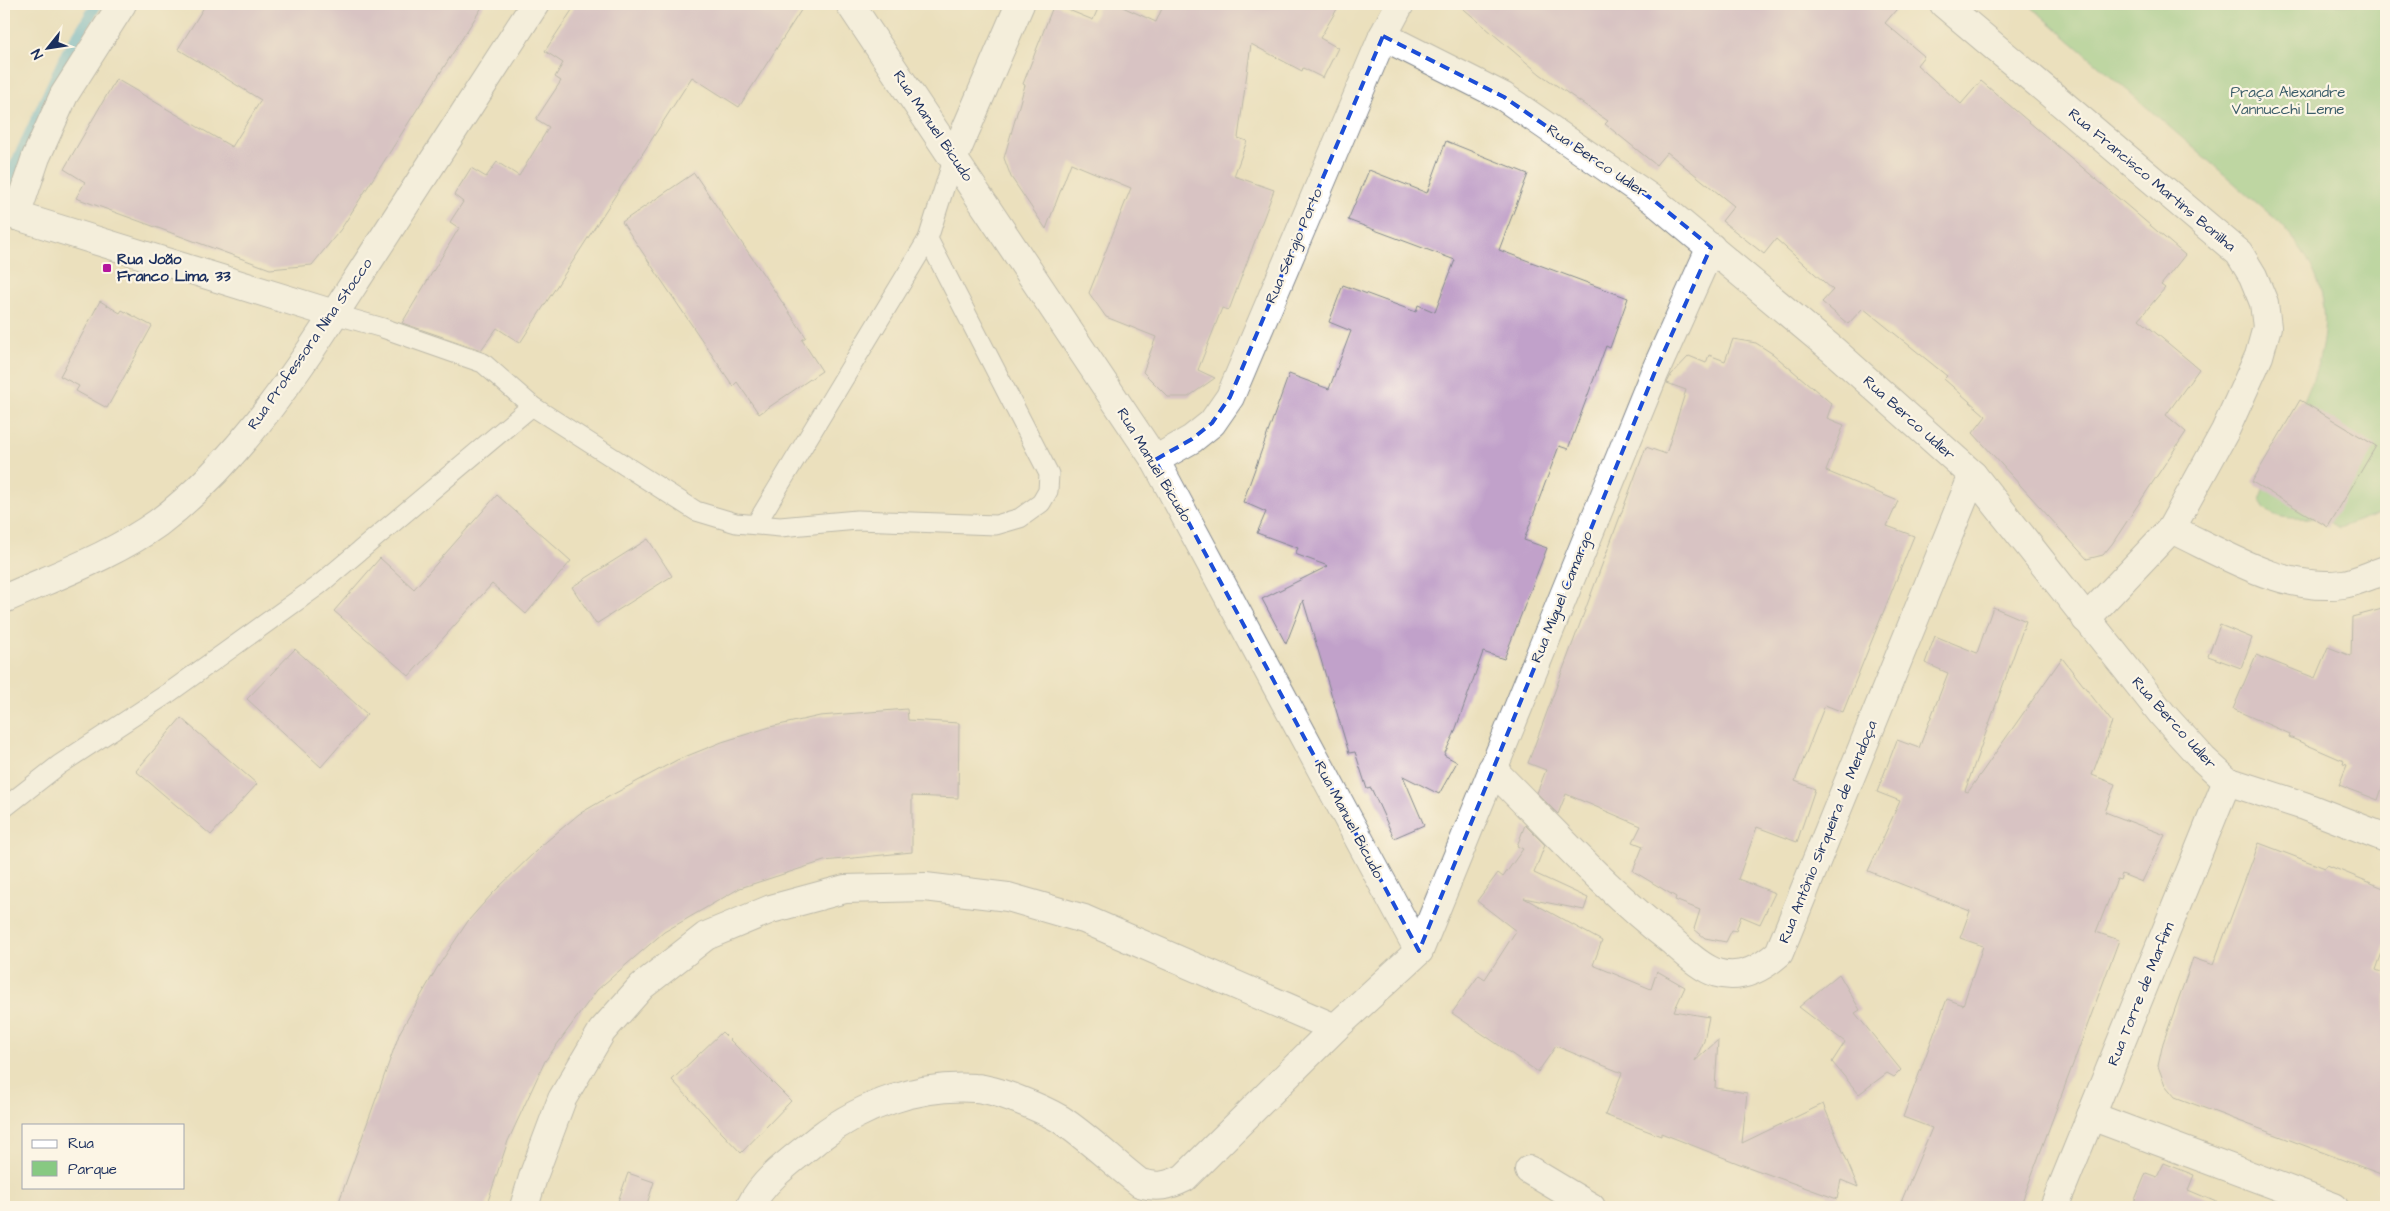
<svg xmlns="http://www.w3.org/2000/svg" width="2390" height="1211" viewBox="0 0 2390 1211" font-family="'Architects Daughter',sans-serif">
  <style>
    .green { fill: #87c982; stroke: #517c70 }
    .lines { fill: none; stroke-linecap: round; stroke-linejoin: round }
    .stream { stroke: #58b5d6; stroke-width: 11 }
    .building { fill: #c1a1ca }
    .lane-casing { stroke: #83888e; stroke-width: 21 }
    .street-casing { stroke: #83888e; stroke-width: 30 }
    .secondary-casing { stroke: #83888e; stroke-width: 30 }
    .lane { stroke: #fff; stroke-width: 19 }
    .street { stroke: #fff; stroke-width: 28 }
    .secondary { stroke: #fff; stroke-width: 28 }
    .marked { fill: none; stroke: #1d4ed8; stroke-width: 4; stroke-dasharray: 10 6; stroke-linejoin: round }
    .poi-dot { fill: #b5179e; stroke: #fcf5e5; stroke-width: 2 }
    .labels { text-anchor: middle; dominant-baseline: central; stroke-width: 4.5; stroke-linejoin: round; paint-order: stroke }
    .park-label { font-size: 15px; fill: #3b5d69; stroke: #fcf5e5 }
    .street-label { font-size: 15px; fill: #1b2f5e; stroke: #fcf5e5 }
    .poi-label { font-size: 15px; font-weight: bold; fill: #1b2f5e; stroke: #fcf5e5; text-anchor: start }
  </style>
  <rect width="100%" height="100%" fill="#fcf5e5"/>
  <filter id="ink" filterUnits="userSpaceOnUse"><feTurbulence type="fractalNoise" baseFrequency=".02" numOctaves="2"/><feDisplacementMap in="SourceGraphic" scale="10" xChannelSelector="R" yChannelSelector="G"/><feConvolveMatrix kernelMatrix="1 2 1 2 8 2 1 2 1" color-interpolation-filters="sRGB"/></filter>
  <filter id="wash" filterUnits="userSpaceOnUse"><feTurbulence type="fractalNoise" baseFrequency=".0096" numOctaves="4" result="noise"/><feDisplacementMap in="SourceGraphic" scale="20" xChannelSelector="R" yChannelSelector="G"/><feGaussianBlur stdDeviation="1.12" result="paint"/><feColorMatrix in="noise" values="0 0 0 0 0 0 0 0 0 0 0 0 0 0 0 0 0 1.4 0 .05"/><feComposite in="paint" operator="in"/></filter>
  <g filter="url(#wash)">
    <rect width="100%" height="100%" fill="#ebe0bd"/>
    <path class="green" d="M2028 4H2386V511L2339 528C2334 525 2328 520 2322 519 2301 516 2268 525 2260 499L2264 485C2275 465 2284 444 2294 423 2331 346 2343 291 2280 223Z"/>
    <g class="lines">
      <polyline class="stream" points="4,189 66,54 97,4"/>
    </g>
    <g id="blocks">
      <g class="building">
        <polygon points="206,4 484,4 341,229 312,265 270,269 76,198 85,182 64,169 116,79 232,147 261,100 178,49"/>
        <polygon points="576,4 805,4 739,107 692,77 520,343 497,328 481,350 402,323 459,228 450,222 463,202 454,195 471,168 486,177 497,162 519,176 549,127 536,119 561,81 555,77 563,63 545,51"/>
        <polygon points="1054,4 1093,20 1100,4 1116,4 1156,22 1164,4 1340,4 1320,38 1338,48 1323,78 1303,68 1302,71 1251,44 1238,138 1247,141 1234,176 1274,190 1229,310 1222,308 1198,370 1215,378 1188,397 1168,397 1143,372 1156,337 1106,317 1089,293 1131,188 1071,163 1046,229 1011,177 1004,158 1025,85 1023,84"/>
        <polygon points="1458,4 1901,4 1885,23 1924,56 1917,65 1961,104 1981,81 2185,255 2161,285 2165,288 2139,319 2199,369 2166,415 2186,432 2112,544 2103,555 2087,559 1973,433 1986,416 1944,379 1947,376 1863,308 1848,324 1822,302 1833,290 1776,239 1764,254 1722,221 1734,206 1667,152 1656,165 1605,124 1608,121 1540,74"/>
        <polygon points="1446,141 1528,174 1499,250 1628,298 1610,348 1606,346 1568,449 1559,446 1524,540 1547,548 1504,659 1483,652 1454,734 1444,755 1457,762 1439,794 1403,776 1424,825 1394,838 1371,788 1367,789 1355,752 1349,753 1303,600 1286,644 1262,599 1328,566 1295,554 1298,548 1257,533 1266,512 1243,502 1289,374 1329,389 1351,331 1329,322 1343,285 1416,312 1418,305 1435,312 1455,260 1348,220 1369,170 1427,193"/>
        <polygon points="694,173 806,337 802,340 822,371 759,414 737,382 733,386 622,222"/>
        <polygon points="100,301 120,313 122,310 152,326 107,408 76,391 79,386 60,376"/>
        <polygon points="1733,339 1756,343 1773,354 1832,404 1827,418 1844,425 1826,471 1898,501 1887,526 1914,536 1843,712 1825,705 1795,781 1815,789 1797,842 1757,827 1738,879 1775,893 1760,924 1741,916 1736,931 1732,930 1726,942 1705,938 1694,929 1700,910 1675,900 1676,897 1633,871 1643,846 1633,842 1641,826 1566,794 1558,814 1537,793 1546,770 1528,763 1646,447 1666,454 1686,390 1667,383 1671,375 1689,356 1706,363 1709,355 1725,361"/>
        <polygon points="2300,400 2376,446 2328,527 2252,482"/>
        <polygon points="497,495 571,561 526,614 492,584 409,676 334,611 380,558 414,589"/>
        <polygon points="648,539 672,576 596,624 572,587"/>
        <polygon points="1993,607 2026,621 1965,791 1968,792 2062,658 2112,722 2092,775 2115,784 2105,812 2165,835 2142,882 2122,874 2120,880 2117,879 2096,932 2119,940 2020,1207 1899,1207 1932,1128 1903,1117 1947,999 1963,1005 1983,946 1960,938 1970,911 1868,871 1900,801 1877,792 1897,740 1919,748 1948,673 1925,663 1935,636 1977,653"/>
        <polygon points="2386,608 2386,777 2378,800 2339,785 2347,765 2343,764 2344,761 2289,737 2290,734 2233,709 2256,655 2315,678 2328,647 2351,656 2352,617"/>
        <polygon points="2220,625 2252,638 2241,668 2208,656"/>
        <polygon points="295,649 367,714 321,767 247,699"/>
        <polygon points="907,709 908,720 959,723 958,798 912,796 912,852 824,861 740,888 664,932 597,990 545,1061 508,1141 486,1207 337,1207 400,1032 437,968 468,921 492,894 541,846 579,814 610,796 677,760 722,742 770,727 820,716"/>
        <polygon points="181,718 257,784 211,835 136,771"/>
        <polygon points="1525,825 1545,845 1534,873 1588,898 1584,910 1524,898 1602,941 1593,965 1651,989 1657,971 1685,987 1674,1011 1709,1017 1704,1041 1695,1061 1718,1040 1715,1088 1747,1093 1742,1143 1823,1104 1858,1187 1841,1180 1837,1199 1740,1164 1661,1133 1661,1136 1605,1115 1622,1073 1556,1046 1538,1072 1452,1013 1479,975 1485,979 1516,931 1477,901 1498,873 1503,877 1523,849 1517,846"/>
        <polygon points="2259,843 2325,868 2327,865 2386,889 2386,941 2376,970 2386,974 2386,1176 2175,1097 2165,1085 2158,1066 2163,1043 2193,958 2213,965"/>
        <polygon points="1839,974 1860,1010 1855,1013 1901,1070 1894,1077 1887,1073 1859,1094 1832,1062 1845,1042 1799,1007"/>
        <polygon points="722,1032 791,1101 741,1153 672,1080"/>
        <polygon points="2164,1163 2194,1175 2188,1190 2228,1207 2132,1207 2146,1173 2157,1177"/>
        <polygon points="628,1173 654,1182 646,1207 616,1207"/>
      </g>
    </g>
  </g>
  <g filter="url(#ink)">
    <use href="#blocks" fill-opacity="0" stroke="#83888e" stroke-width="1"/>
    <g class="lines">
      <g class="lane-casing">
        <g id="lane">
          <polyline points="334,314 383,328 483,363 532,406 696,511 736,523 780,527 857,520 996,525 1020,518 1041,503 1048,491 1049,474 928,239 954,157"/>
          <polyline points="756,524 928,239"/>
          <polyline points="4,808 59,765 170,692 319,585 532,406"/>
        </g>
      </g>
      <g class="street-casing">
        <g id="street">
          <polyline points="850,4 1155,460 1419,951"/>
          <polyline points="1944,4 2239,253 2253,276 2264,303 2267,327 2259,356 2225,431 2171,529 2086,619"/>
          <polyline points="1383,36 1504,97 1652,199 1833,350 1973,475 2163,715 2203,759 2227,781 2304,806 2386,838"/>
          <polyline points="954,157 1020,4"/>
          <polyline points="4,212 334,314"/>
          <polyline points="16,216 36,157 64,95 122,4"/>
          <polyline points="1155,460 1192,439 1212,423 1230,397 1383,36 1400,4"/>
          <path d="M2171 529C2225 554 2282 592 2343 584 2357 582 2372 574 2386 570"/>
          <path d="M1492 769C1551 828 1607 891 1673 942 1686 953 1701 968 1717 973 1741 980 1761 969 1779 953L1973 475"/>
          <polyline points="2091,1116 2334,1207"/>
          <polyline points="1529,1170 1591,1207"/>
          <polyline points="524,1207 534,1174 562,1099 602,1031 642,986 706,936 771,909 845,889 925,887 1008,897 1084,919 1335,1028 1419,951 1654,374 1711,247"/>
          <path d="M750 1207C764 1178 795 1158 819 1138 862 1105 920 1084 975 1088 996 1089 1041 1108 1060 1119 1085 1135 1115 1164 1140 1183 1157 1188 1168 1186 1184 1178L1335 1028"/>
          <polyline points="2054,1207 2227,781"/>
        </g>
      </g>
      <g class="secondary-casing">
        <path id="secondary" d="M4 599C55 576 112 556 158 523 246 457 309 353 368 262 424 176 479 90 535 4"/>
      </g>
      <use href="#lane" class="lane"/>
      <use href="#street" class="street"/>
      <use href="#secondary" class="secondary"/>
    </g>
  </g>
  <path d="M0 0H2390V1211H0ZM1383 36 1504 97 1652 199 1711 247 1654 374 1419 951 1155 460 1192 439 1212 423 1230 397Z" fill="#ebe0bd" fill-opacity=".55" fill-rule="evenodd"/>
  <path class="marked" d="M1383 36 1504 97 1652 199 1711 247 1654 374 1419 951 1155 460 1192 439 1212 423 1230 397Z"/>
  <rect class="poi-dot" x="102" y="263" width="10" height="10" rx="2.5"/>
  <g class="labels">
    <g class="park-label">
      <text x="2288" y="92">Praça Alexandre<tspan x="2288" dy="17">Vannucchi Leme</tspan></text>
    </g>
    <g class="street-label">
      <text transform="translate(933 126) rotate(56)">Rua Manuel Bicudo</text>
      <text transform="translate(1597 161) rotate(34)">Rua Berco Udler</text>
      <text transform="translate(2152 180) rotate(40)">Rua Francisco Martins Bonilha</text>
      <text transform="translate(1294 246) rotate(-67)">Rua Sérgio Porto</text>
      <text transform="translate(310 344) rotate(-55)">Rua Professora Nina Stocco</text>
      <text transform="translate(1909 418) rotate(42)">Rua Berco Udler</text>
      <text transform="translate(1154 465) rotate(59)">Rua Manuel Bicudo</text>
      <text transform="translate(1562 597) rotate(-68)">Rua Miguel Camargo</text>
      <text transform="translate(2174 723) rotate(48)">Rua Berco Udler</text>
      <text transform="translate(1349 820) rotate(62)">Rua Manuel Bicudo</text>
      <text transform="translate(1828 832) rotate(-68)">Rua Antônio Sirqueira de Mendoça</text>
      <text transform="translate(2141 994) rotate(-68)">Rua Torre de Marfim</text>
    </g>
    <g class="poi-label">
      <text x="117" y="259">Rua João<tspan x="117" dy="17">Franco Lima, 33</tspan></text>
    </g>
  </g>
  <rect width="2390" height="1211" fill="none" stroke="#fcf5e5" stroke-width="20"/>
  <rect x="22" y="1124" width="162" height="65" fill="#fcf5e5" stroke="#a2a6af"/>
  <rect x="32" y="1140" width="25" height="8" fill="#ffffff" stroke="#a2a6af"/>
  <text x="68" y="1148" font-size="15" fill="#1b2f5e">Rua</text>
  <rect x="32" y="1161" width="25" height="15" fill="#87c982" stroke="#a2a6af"/>
  <text x="68" y="1174" font-size="15" fill="#1b2f5e">Parque</text>
  <g transform="translate(48 48) rotate(240)" stroke="#fcf5e5" stroke-width="4" paint-order="stroke">
  <path d="M0-4L9 19L0 12L-9 19Z" fill="#1b2f5e"/>
  <text y="-8" font-size="14" font-weight="bold" text-anchor="middle" fill="#1b2f5e">N</text>
  </g>
</svg>
